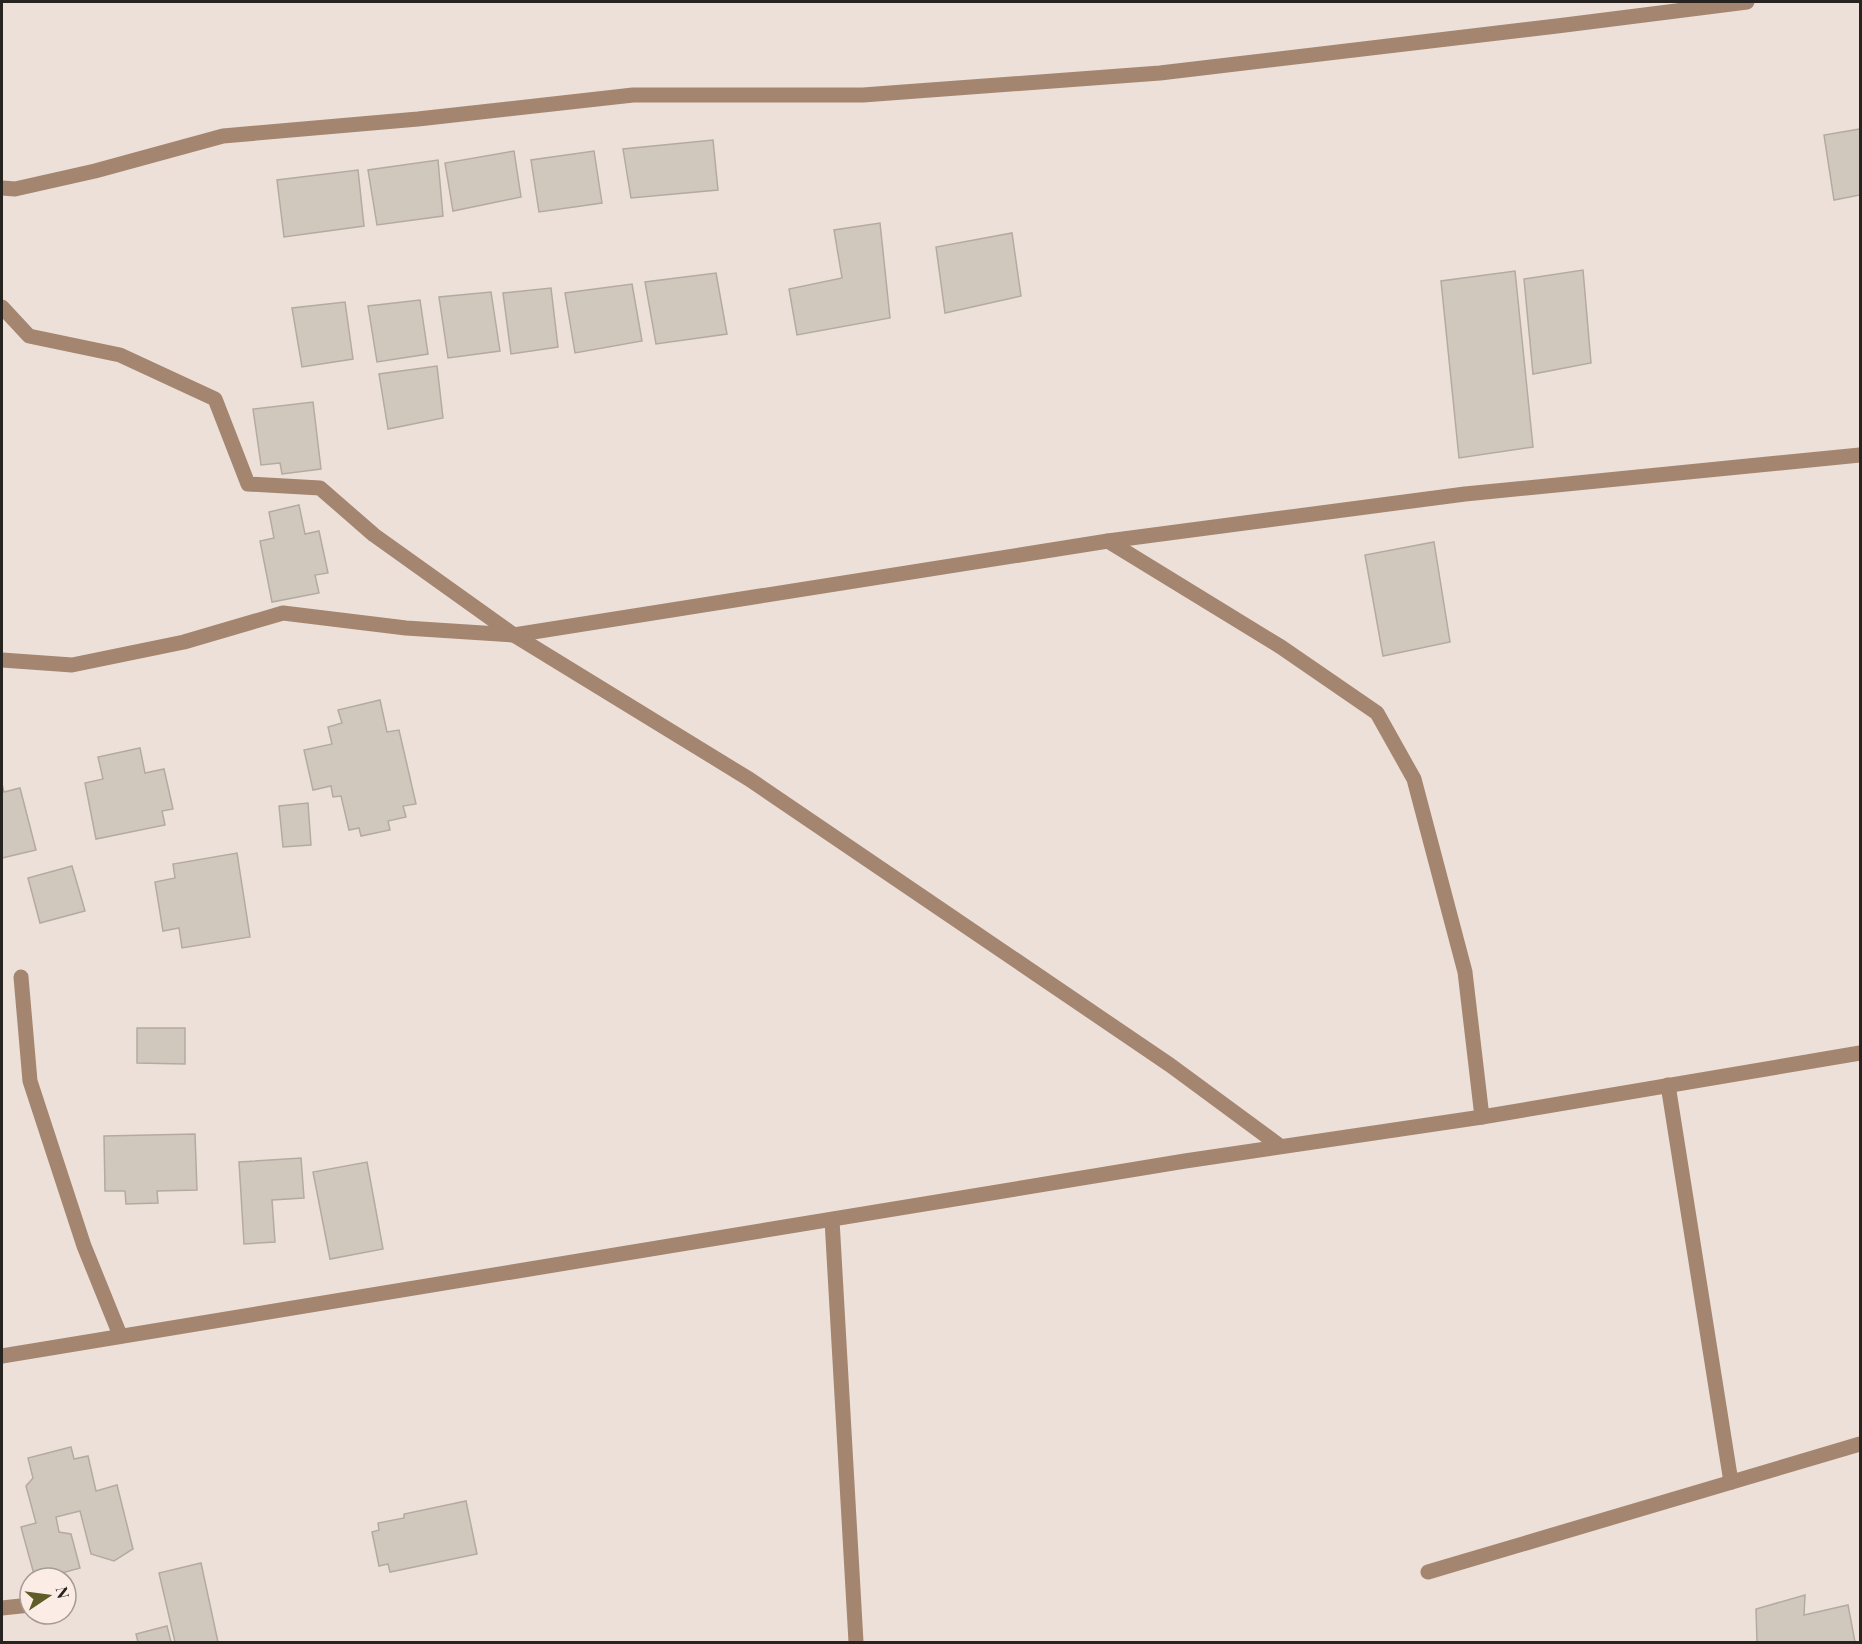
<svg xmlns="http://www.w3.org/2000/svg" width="1862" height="1644" viewBox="0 0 1862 1644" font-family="'Playfair Display',serif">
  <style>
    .building { fill: #d1c8bd; stroke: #b4aba0; stroke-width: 1.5 }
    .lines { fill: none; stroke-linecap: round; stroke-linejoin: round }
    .minor { stroke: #a48570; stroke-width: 15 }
  </style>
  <rect width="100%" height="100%" fill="#ede0d8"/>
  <g class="building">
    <polygon points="1860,129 1860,195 1834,200 1824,135"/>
    <polygon points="713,140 718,190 631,198 623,149"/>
    <polygon points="514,151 521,197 453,211 445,163"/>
    <polygon points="594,151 602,203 539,212 531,160"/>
    <polygon points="438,160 443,216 377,225 368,170"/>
    <polygon points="358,170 364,226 284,237 277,180"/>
    <polygon points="880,223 890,318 797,335 789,289 842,278 834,230"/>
    <polygon points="1012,233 1021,296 945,313 936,247"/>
    <polygon points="1583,270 1591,363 1533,374 1524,279"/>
    <polygon points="1515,271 1533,447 1459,458 1441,281"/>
    <polygon points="716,273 727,334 656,344 645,282"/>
    <polygon points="632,284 642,341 575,353 565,293"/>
    <polygon points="551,288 558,347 511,354 503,293"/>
    <polygon points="491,292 500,351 448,358 439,297"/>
    <polygon points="420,300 428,354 377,362 368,306"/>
    <polygon points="345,302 353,359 302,367 292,308"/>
    <polygon points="437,366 443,418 388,429 379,374"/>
    <polygon points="313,402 321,469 282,474 280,463 261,465 253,409"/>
    <polygon points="299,505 305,534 319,531 328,573 315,575 319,593 272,602 260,541 274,538 269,512"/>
    <polygon points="1434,542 1450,642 1383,656 1365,555"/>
    <polygon points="380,700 387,732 399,730 416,804 403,806 406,817 388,821 390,830 361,836 359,828 349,830 341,796 333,797 331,786 313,790 304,750 332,744 328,727 342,723 338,710"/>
    <polygon points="140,748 145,773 164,769 173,809 162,811 165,825 96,839 85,783 103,779 98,757"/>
    <polygon points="2,784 4,792 20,788 36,850 2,858"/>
    <polygon points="308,803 311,845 283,847 279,806"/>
    <polygon points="237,853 250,937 182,948 179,928 163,931 155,882 175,878 173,864"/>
    <polygon points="72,866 85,911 40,923 28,878"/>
    <polygon points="137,1028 185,1028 185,1064 137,1063"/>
    <polygon points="195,1134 197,1190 157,1191 158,1203 126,1204 125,1191 105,1191 104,1136"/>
    <polygon points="301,1158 304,1198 272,1200 275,1242 244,1244 239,1162"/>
    <polygon points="367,1162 383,1249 330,1259 313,1172"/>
    <polygon points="71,1447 74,1459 88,1456 96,1491 117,1485 133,1549 114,1561 91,1554 80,1511 56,1517 59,1532 71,1534 80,1568 44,1578 35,1578 21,1527 36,1523 26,1486 33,1478 28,1458"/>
    <polygon points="466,1501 477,1554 390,1572 388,1564 379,1566 372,1532 379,1530 378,1523 404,1518 404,1514"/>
    <polygon points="201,1563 218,1642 175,1642 159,1573"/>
    <polygon points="1805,1595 1804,1615 1848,1605 1855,1642 1757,1642 1756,1609"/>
    <polygon points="167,1626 171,1642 138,1642 136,1634"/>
  </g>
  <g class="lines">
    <g class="minor">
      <polyline points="2,188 15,189 95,171 223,136 418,119 633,95 863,95 1160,73 1557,26 1747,2"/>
      <polyline points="2,307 29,336 120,355 215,399 248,484 320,488 374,535 514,635 749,779 1170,1065 1280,1146"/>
      <polyline points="1108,541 1281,647 1377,713 1414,779 1465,972 1482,1117"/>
      <polyline points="2,660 72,665 184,642 283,613 406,628 514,635 1108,541 1465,494 1860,455"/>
      <polyline points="21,977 30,1081 84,1246 120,1335"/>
      <polyline points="1668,1085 1731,1482"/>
      <polyline points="832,1220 856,1642"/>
      <polyline points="2,1356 1185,1161 1482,1117 1860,1053"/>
      <polyline points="1428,1572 1860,1444"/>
      <polyline points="2,1608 30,1605"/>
    </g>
  </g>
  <rect width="1862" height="1644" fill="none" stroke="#272320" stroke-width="6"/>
  <g transform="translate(48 1596) rotate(77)"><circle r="28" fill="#fbede5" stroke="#a69c96" stroke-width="1.5"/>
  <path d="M0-4.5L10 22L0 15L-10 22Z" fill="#5f5c28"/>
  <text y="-9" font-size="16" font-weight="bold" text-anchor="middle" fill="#272320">N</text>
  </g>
</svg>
